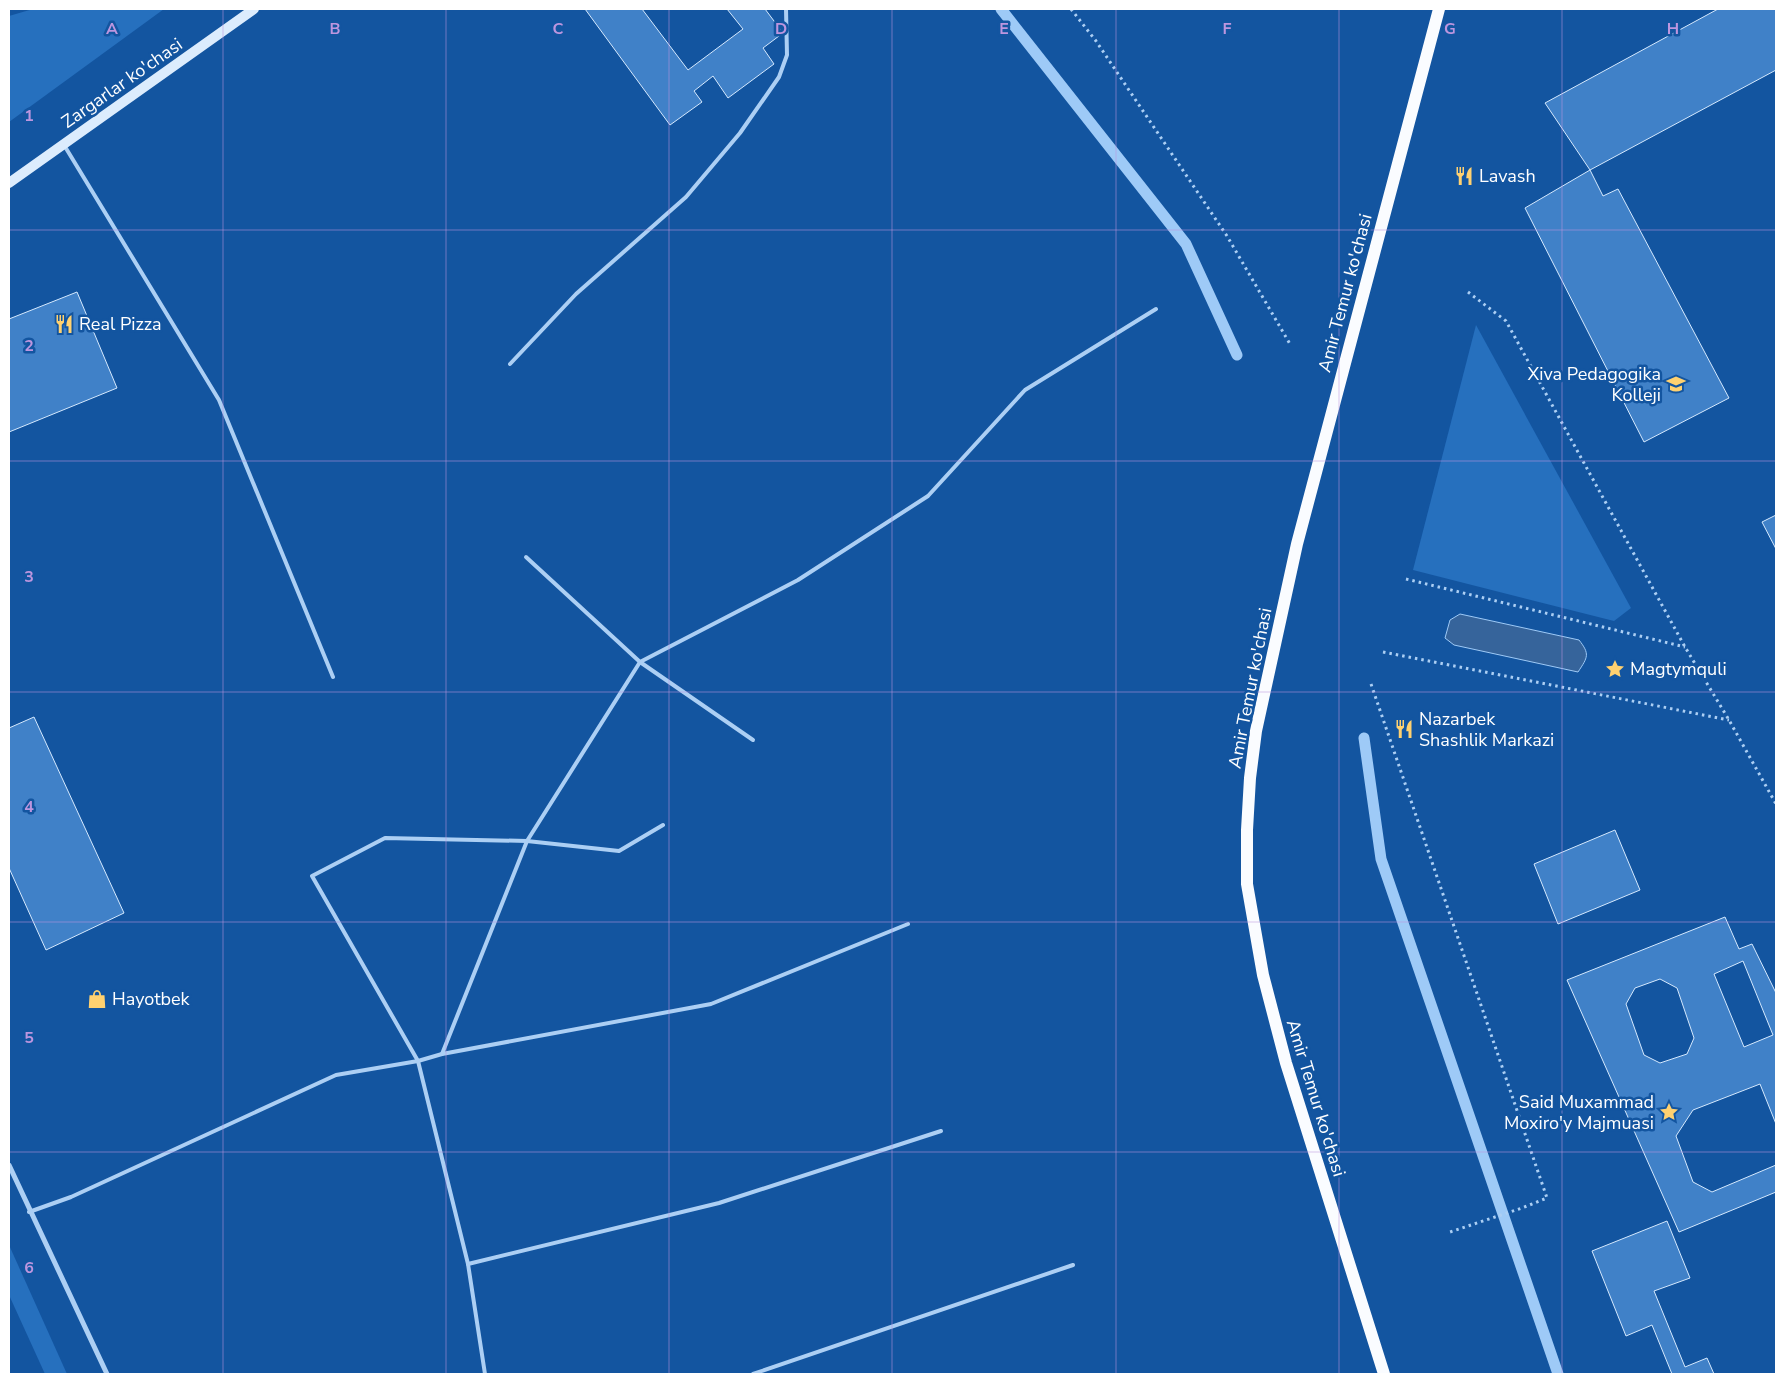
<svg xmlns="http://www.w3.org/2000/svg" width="1785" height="1383" viewBox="0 0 1785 1383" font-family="'Nunito Sans',sans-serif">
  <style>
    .green { fill: #2670be }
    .water { fill: #36649b; stroke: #9ecaf7 }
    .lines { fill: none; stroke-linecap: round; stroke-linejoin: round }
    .stream { stroke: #9ecaf7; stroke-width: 11 }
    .building { fill: #4081c8; stroke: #d5e9fe; fill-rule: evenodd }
    .path { stroke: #accff4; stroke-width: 3; stroke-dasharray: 2.5 4; stroke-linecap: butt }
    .lane { stroke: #accff4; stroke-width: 4 }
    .street { stroke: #accff4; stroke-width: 5 }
    .secondary { stroke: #dcecfd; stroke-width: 10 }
    .primary { stroke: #fafcff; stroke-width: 12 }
    .grid { fill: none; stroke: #bd96df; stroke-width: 1; stroke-opacity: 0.55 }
    .labels { text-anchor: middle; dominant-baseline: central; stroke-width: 5; stroke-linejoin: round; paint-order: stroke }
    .street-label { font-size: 18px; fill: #fff; stroke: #1355a0 }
    .poi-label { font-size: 18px; fill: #fff; stroke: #1355a0; text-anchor: start }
    .grid-label { font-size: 16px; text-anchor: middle; font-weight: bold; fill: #bd96df; stroke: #1355a0; stroke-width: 5; stroke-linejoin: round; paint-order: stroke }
  </style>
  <rect width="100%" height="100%" fill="#1355a0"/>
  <g class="green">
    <polygon points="33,9 164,9 9,122 9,16"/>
    <polygon points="1476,325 1631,608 1614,621 1413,570"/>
    <polygon points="9,1245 67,1374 45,1374 9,1295"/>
  </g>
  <path class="water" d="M1460 614 1579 640C1590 654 1588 657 1578 672L1454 645 1445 638 1450 620Z"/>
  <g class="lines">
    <g class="stream">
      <polyline points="1001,9 1186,244 1237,355"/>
      <polyline points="1364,738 1381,859 1558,1374"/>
    </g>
  </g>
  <g class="building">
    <polygon points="585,9 642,9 688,70 743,29 727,9 765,9 783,33 763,48 774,64 728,98 713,76 694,91 702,102 670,125"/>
    <polygon points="1718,9 1776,9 1776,70 1590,170 1545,103"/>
    <polygon points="1590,170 1603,196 1618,189 1729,398 1644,442 1525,208"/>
    <polygon points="77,292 117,388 9,432 9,319"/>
    <polygon points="1776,515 1776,549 1762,522"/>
    <polygon points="34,717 124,913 46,950 9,868 9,728"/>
    <polygon points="1615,830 1640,890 1558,924 1534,864"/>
    <path d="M1725 917 1739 949 1752 944 1776 993V1124L1760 1084 1693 1110 1676 1136 1693 1182 1712 1192 1776 1165V1192L1679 1232 1567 980ZM1743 961 1773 1035 1744 1047 1714 974ZM1660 979 1677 988 1694 1038 1687 1054 1660 1063 1644 1055 1626 1004 1635 988Z"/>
    <polygon points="1667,1221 1690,1278 1654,1291 1685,1367 1707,1358 1714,1374 1672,1374 1652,1325 1626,1336 1592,1251"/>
  </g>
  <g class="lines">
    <g class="path">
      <polyline points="1071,9 1096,41 1227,236 1290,344"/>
      <polyline points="1468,292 1506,321 1685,647 1729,720 1776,804"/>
      <polyline points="1406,579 1685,647"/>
      <polyline points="1383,652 1729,720"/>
      <polyline points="1371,684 1547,1198 1522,1208 1447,1233"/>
    </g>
    <g class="lane">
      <polyline points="64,145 219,400 333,677"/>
      <polyline points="510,364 576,294 686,197 740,133 779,77 787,55 786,9"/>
      <polyline points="526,557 640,662 753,740"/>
      <polyline points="442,1054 527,841 640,662 798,580 928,496 1025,390 1156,309"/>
      <polyline points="29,1212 71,1197 336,1075 418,1061 442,1054 711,1004 908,924"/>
      <polyline points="468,1264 719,1203 941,1131"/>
      <polyline points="485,1374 468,1264 418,1061 312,876 385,838 527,841 619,851 663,825"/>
      <polyline points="753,1374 1073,1265"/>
    </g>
    <polyline class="street" points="9,1165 107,1374"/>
    <polyline class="secondary" points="9,183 254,9"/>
    <polyline class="primary" points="1384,1374 1286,1063 1263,975 1247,884 1247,830 1250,778 1256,731 1297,544 1439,9"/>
  </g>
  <path class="grid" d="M223 9V1374M446 9V1374M669 9V1374M892 9V1374M1116 9V1374M1339 9V1374M1562 9V1374M9 230H1776M9 461H1776M9 692H1776M9 922H1776M9 1152H1776"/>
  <defs>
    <g id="restaurant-bare" transform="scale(1.5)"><path d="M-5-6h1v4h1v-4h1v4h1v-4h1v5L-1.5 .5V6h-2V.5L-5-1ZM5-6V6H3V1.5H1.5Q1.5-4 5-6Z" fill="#ffd170" stroke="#1355a0" stroke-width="2.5" paint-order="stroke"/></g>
    <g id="university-bare" transform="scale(1.5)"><path d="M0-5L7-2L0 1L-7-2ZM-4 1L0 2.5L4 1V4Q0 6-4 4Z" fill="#ffd170" stroke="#1355a0" stroke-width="2.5" paint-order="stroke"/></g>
    <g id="sight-bare" transform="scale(1.5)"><path d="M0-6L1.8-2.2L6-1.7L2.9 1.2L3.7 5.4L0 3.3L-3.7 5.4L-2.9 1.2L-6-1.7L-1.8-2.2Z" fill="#ffd170" stroke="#1355a0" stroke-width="2.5" paint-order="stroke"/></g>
    <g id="shop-bare" transform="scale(1.5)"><path d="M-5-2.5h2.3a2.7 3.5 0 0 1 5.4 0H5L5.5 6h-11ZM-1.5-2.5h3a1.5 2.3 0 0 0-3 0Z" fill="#ffd170" stroke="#1355a0" stroke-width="2.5" paint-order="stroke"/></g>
  </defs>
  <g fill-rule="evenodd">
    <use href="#restaurant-bare" x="1464" y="176"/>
    <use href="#restaurant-bare" x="64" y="324"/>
    <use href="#university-bare" x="1676" y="384"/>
    <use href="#sight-bare" x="1615" y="669"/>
    <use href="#restaurant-bare" x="1404" y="729"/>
    <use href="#shop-bare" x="97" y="999"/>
    <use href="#sight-bare" x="1669" y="1112"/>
  </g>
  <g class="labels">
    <g class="street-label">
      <text transform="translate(122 83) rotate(-35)">Zargarlar ko'chasi</text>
      <text transform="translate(1345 293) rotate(-75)">Amir Temur ko'chasi</text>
      <text transform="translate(1250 688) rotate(-79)">Amir Temur ko'chasi</text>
      <text transform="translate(1316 1098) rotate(73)">Amir Temur ko'chasi</text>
    </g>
    <g class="poi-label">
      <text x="1479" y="176">Lavash</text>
      <text x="79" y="324">Real Pizza</text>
      <text x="1661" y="374" text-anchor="end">Xiva Pedagogika<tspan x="1661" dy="21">Kolleji</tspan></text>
      <text x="1630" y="669">Magtymquli</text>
      <text x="1419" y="719">Nazarbek<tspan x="1419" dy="21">Shashlik Markazi</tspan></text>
      <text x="112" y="999">Hayotbek</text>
      <text x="1654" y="1102" text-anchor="end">Said Muxammad<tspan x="1654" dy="21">Moxiro'y Majmuasi</tspan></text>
    </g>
  </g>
  <g class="grid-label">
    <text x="112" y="34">A</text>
    <text x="335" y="34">B</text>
    <text x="558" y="34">C</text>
    <text x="781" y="34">D</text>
    <text x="1004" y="34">E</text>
    <text x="1227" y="34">F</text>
    <text x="1450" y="34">G</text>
    <text x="1673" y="34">H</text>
    <text x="29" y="121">1</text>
    <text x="29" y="351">2</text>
    <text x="29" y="582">3</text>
    <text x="29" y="812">4</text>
    <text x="29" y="1043">5</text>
    <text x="29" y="1273">6</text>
  </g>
  <rect width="1785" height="1383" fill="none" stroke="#ffffff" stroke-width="20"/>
</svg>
